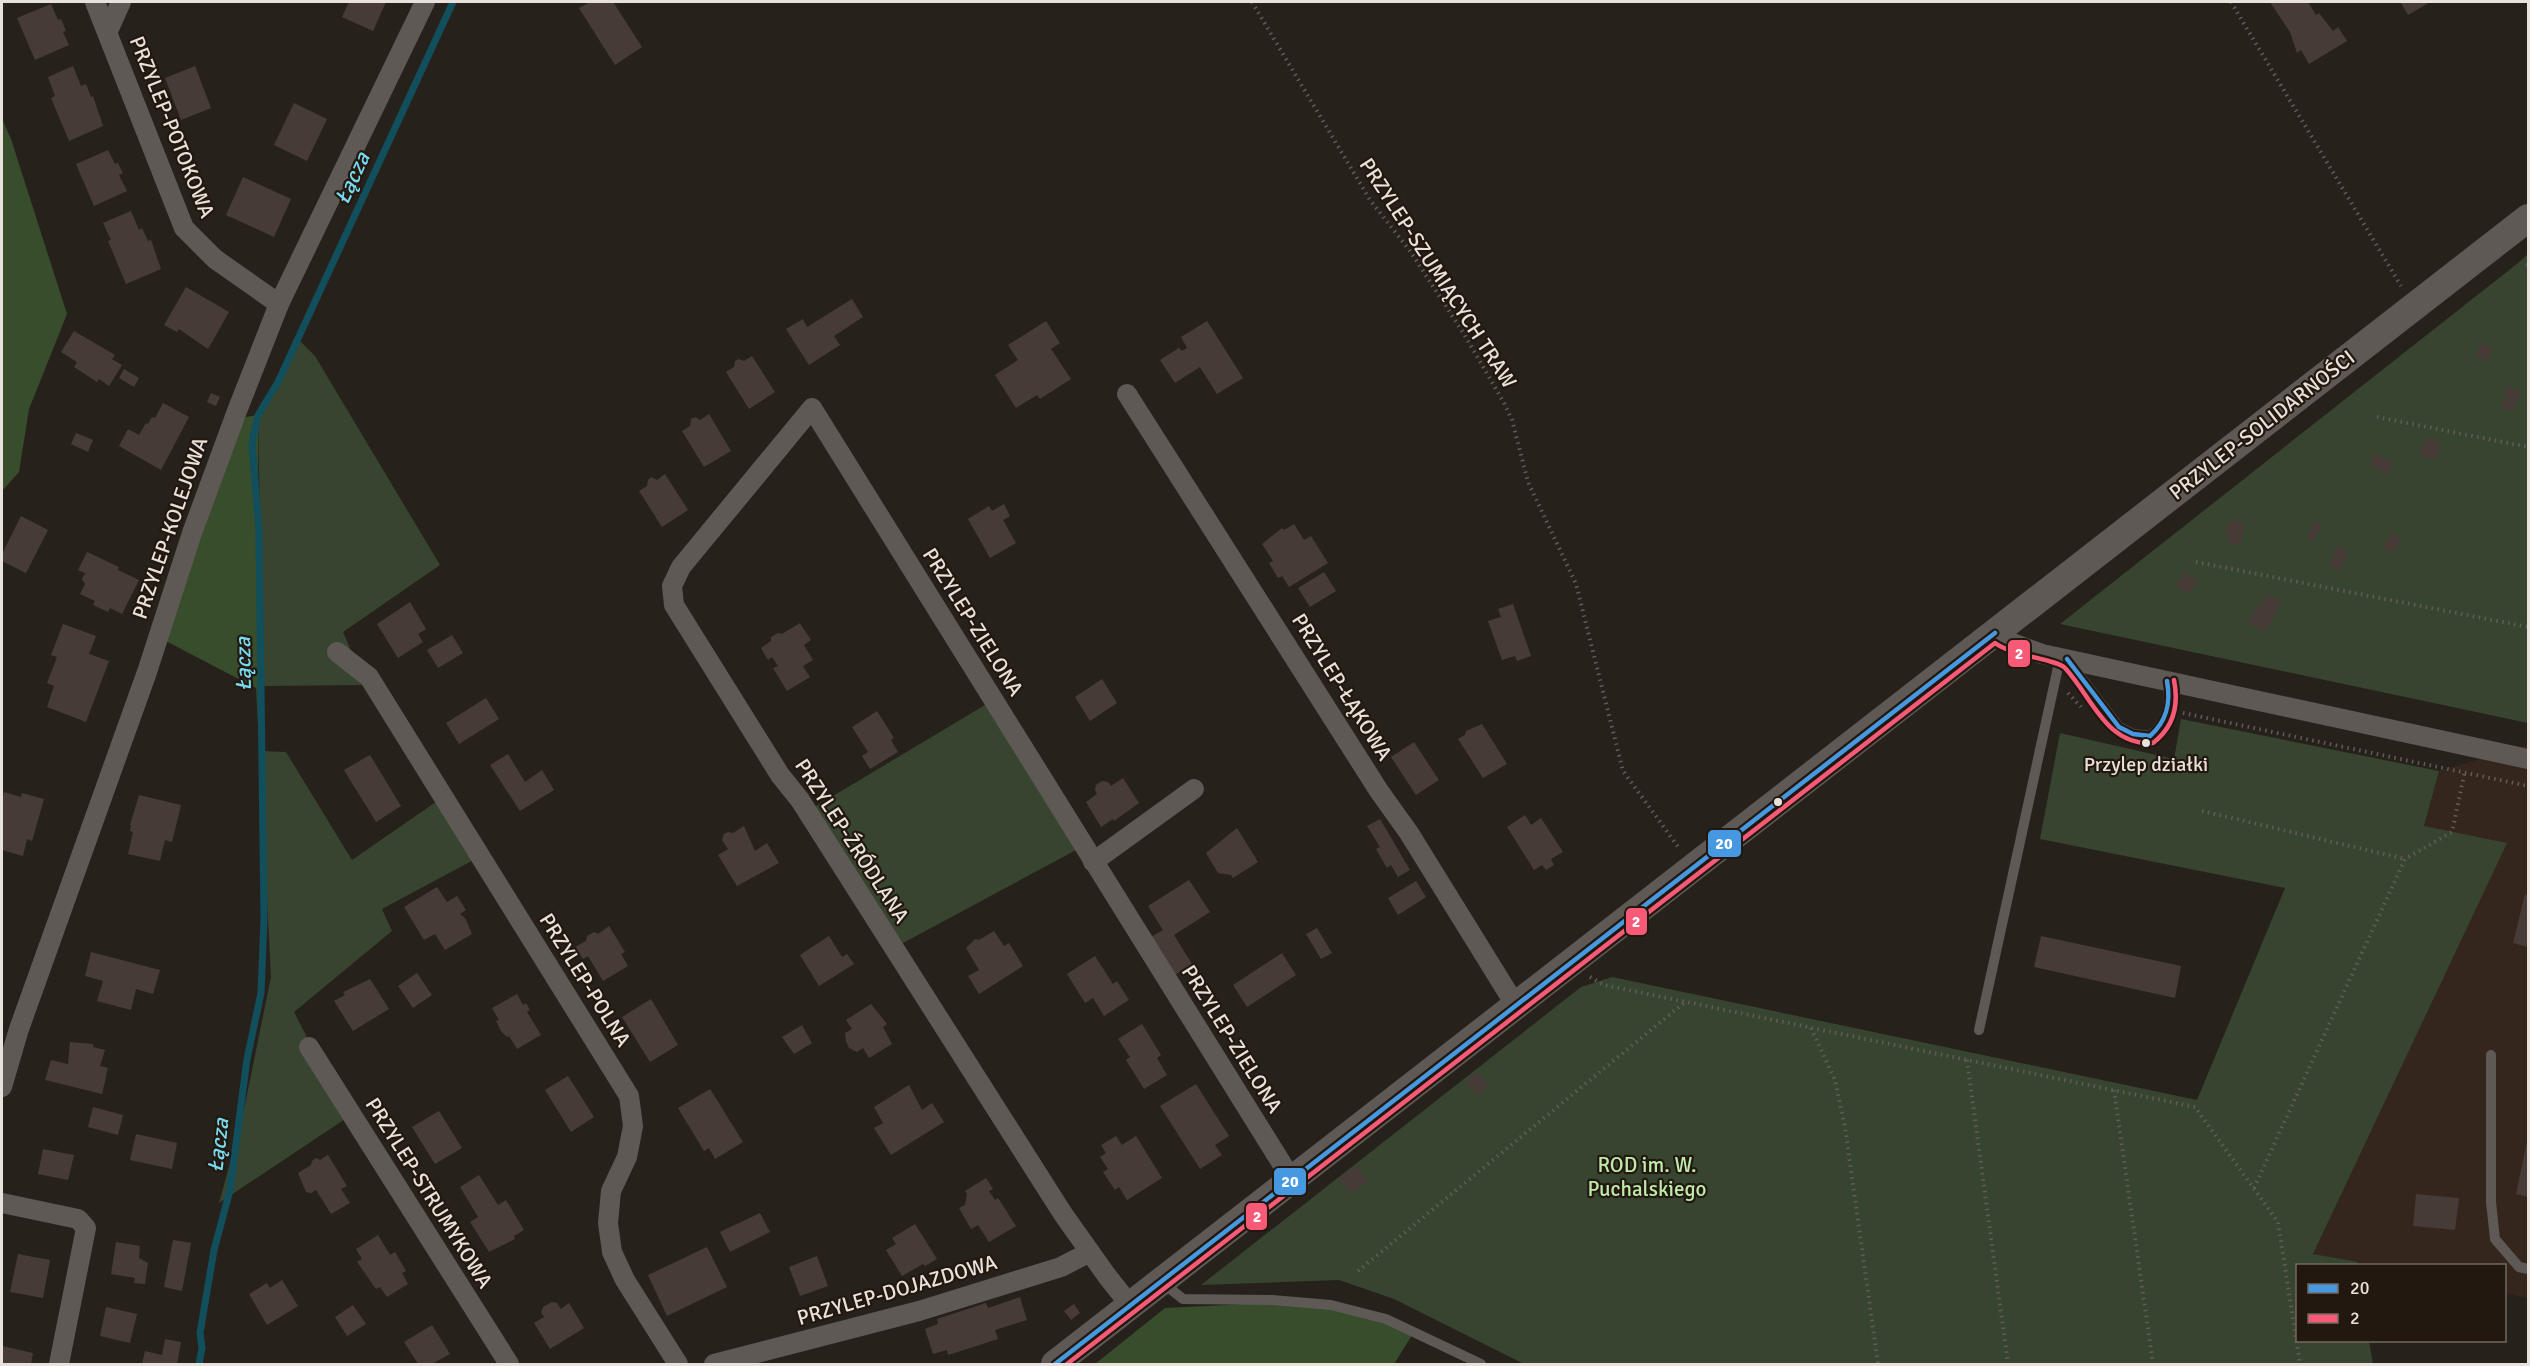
<svg xmlns="http://www.w3.org/2000/svg" width="2530" height="1366" viewBox="0 0 2530 1366" font-family="Signika,sans-serif">
  <style>
    .industrial { fill: #35261d }
    .green { fill: #374430 }
    .forest { fill: #374d2c }
    .lines { fill: none; stroke-linecap: round; stroke-linejoin: round }
    .stream { stroke: #114f5c; stroke-width: 7 }
    .building { fill: #473b37 }
    .path { stroke: #605c58; stroke-width: 4; stroke-dasharray: 1.5 4.5; stroke-linecap: butt }
    .lane { stroke: #5e5955; stroke-width: 10 }
    .street { stroke: #5e5955; stroke-width: 20 }
    .secondary { stroke: #5e5955; stroke-width: 28 }
    .bus-1-casing { stroke: #22180f; stroke-width: 9 }
    .bus-2-casing { stroke: #22180f; stroke-width: 9 }
    .bus-1 { stroke: #4699e1; stroke-width: 4.5 }
    .bus-2 { stroke: #f75a77; stroke-width: 4.5 }
    .bus-dot { fill: #e9e2dc; stroke: #22180f; stroke-width: 2 }
    .labels { text-anchor: middle; dominant-baseline: central; stroke-width: 4.5; stroke-linejoin: round; paint-order: stroke }
    .bus-label { font-size: 20px; fill: #e9e2dc; stroke: #22180f }
    .street-label { font-size: 21px; fill: #e9e2dc; stroke: #22180f }
    .park-label { font-size: 21px; fill: #beebab; stroke: #22180f }
    .water-label { font-size: 22px; font-style: italic; fill: #78daf1; stroke: #22180f }
    .line-badge { stroke: #22180f; stroke-width: 2 }
    .badge-label { font-size: 16px; text-anchor: middle; font-weight: bold; fill: #fff }
  </style>
  <rect width="100%" height="100%" fill="#27211c"/>
  <polygon class="industrial" points="2528,745 2528,1298 2505,1293 2504,1266 2373,1265 2313,1254 2506,844 2424,826 2439,771"/>
  <g class="green">
    <polygon points="2528,254 2528,723 2060,624 2518,263"/>
    <polygon points="298,339 315,356 440,565 343,632 366,685 263,686 261,751 286,752 352,860 443,797 481,856 382,909 392,931 294,1012 348,1117 219,1203 242,1119 271,977 256,688 263,686 258,415"/>
    <polygon points="990,702 1076,850 890,950 803,814"/>
    <polygon points="2181,719 2439,771 2424,826 2507,843 2313,1254 2358,1262 2358,1265 2298,1266 2298,1340 2369,1341 2373,1364 1524,1364 1394,1299 1339,1280 1201,1285 1581,987 1612,977 2197,1100 2285,888 2040,839 2060,733 2174,759"/>
  </g>
  <g class="forest">
    <polygon points="2,119 11,139 67,314 29,409 19,472 2,491"/>
    <polygon points="258,415 259,669 263,686 256,688 160,638 240,418"/>
    <polygon points="1286,1302 1350,1309 1414,1332 1394,1364 1095,1364 1165,1308"/>
  </g>
  <g class="lines">
    <polyline class="stream" points="199,1364 202,1348 200,1333 214,1250 230,1190 247,1059 261,993 264,919 259,532 252,443 258,415 278,382 453,2"/>
  </g>
  <g class="building">
    <polygon points="349,2 386,2 373,31 342,17"/>
    <polygon points="590,2 613,2 642,47 615,65 579,8"/>
    <polygon points="2270,2 2308,2 2316,15 2319,13 2333,31 2338,27 2347,41 2309,64 2301,50 2297,53 2290,32"/>
    <polygon points="2404,2 2430,2 2408,15 2401,3"/>
    <polygon points="51,4 58,20 61,19 66,31 63,32 69,45 35,60 17,18"/>
    <polygon points="73,66 81,86 86,84 91,97 93,96 103,126 69,141 51,98 55,96 48,77"/>
    <polygon points="195,66 211,108 181,120 165,78"/>
    <polygon points="294,103 327,119 307,161 274,145"/>
    <polygon points="108,150 115,164 118,163 123,173 119,175 127,191 94,206 76,164"/>
    <polygon points="243,177 291,199 274,237 226,215"/>
    <polygon points="131,211 139,230 142,228 148,241 151,240 161,269 126,284 108,241 111,240 103,223"/>
    <polygon points="186,287 229,312 208,349 179,329 177,332 164,325"/>
    <polygon points="852,299 863,317 834,336 840,345 809,365 786,329 803,319 807,327"/>
    <polygon points="1046,321 1060,343 1051,349 1071,379 1040,399 1037,395 1016,408 995,375 1018,360 1008,345"/>
    <polygon points="1207,321 1243,378 1217,394 1200,367 1175,383 1160,360 1179,348 1182,351 1187,348 1181,337"/>
    <polygon points="74,331 115,355 112,359 122,365 109,386 99,379 97,382 74,367 77,362 61,352"/>
    <polygon points="2481,343 2493,348 2487,361 2475,356"/>
    <polygon points="752,356 775,392 749,409 726,372 734,367 735,361 739,359 744,361"/>
    <polygon points="124,369 139,378 134,387 119,378"/>
    <polygon points="2507,386 2521,392 2513,412 2500,407 2508,395 2503,393"/>
    <polygon points="211,393 220,397 216,406 207,402"/>
    <polygon points="163,403 189,417 161,470 119,446 128,429 139,435 146,423 148,424 152,417 155,418"/>
    <polygon points="709,414 731,451 704,467 682,431 690,426 691,419 695,417 700,420"/>
    <polygon points="76,433 93,440 88,452 71,444"/>
    <polygon points="2427,437 2442,444 2434,461 2419,454"/>
    <polygon points="2374,453 2393,462 2388,475 2369,466"/>
    <polygon points="665,474 688,510 662,527 639,491 647,486 648,480 651,477 657,480"/>
    <polygon points="1004,504 1010,516 1003,520 1016,543 990,558 968,519 989,506 992,511"/>
    <polygon points="21,516 48,530 26,573 2,561 2,554"/>
    <polygon points="2230,520 2245,523 2241,546 2227,541 2229,536 2225,534"/>
    <polygon points="2314,521 2321,525 2314,542 2306,539"/>
    <polygon points="1294,524 1304,540 1311,536 1328,563 1289,587 1282,576 1278,578 1269,563 1273,561 1262,544 1282,528 1284,530"/>
    <polygon points="2391,532 2402,539 2394,553 2383,547"/>
    <polygon points="2338,546 2349,552 2339,572 2329,566"/>
    <polygon points="87,552 119,567 118,570 139,580 122,614 110,608 108,612 93,605 95,601 80,594 85,584 82,579 85,573 78,570"/>
    <polygon points="1324,572 1336,591 1310,607 1298,588"/>
    <polygon points="2184,572 2198,580 2190,594 2176,586"/>
    <polygon points="2266,594 2281,601 2266,632 2248,623 2256,606 2260,608"/>
    <polygon points="410,602 426,629 418,634 423,642 398,658 377,624"/>
    <polygon points="1513,604 1531,656 1517,661 1515,656 1502,660 1488,621 1501,617 1498,609"/>
    <polygon points="800,623 811,640 804,645 813,660 803,666 810,677 787,691 773,668 778,666 772,657 768,660 761,648 771,641 771,637 778,633 782,634"/>
    <polygon points="63,624 96,636 89,654 109,661 86,722 47,707 54,686 47,683 57,657 51,655"/>
    <polygon points="452,635 463,653 438,668 427,650"/>
    <polygon points="1102,679 1117,703 1090,721 1075,697"/>
    <polygon points="486,698 499,719 459,744 446,723"/>
    <polygon points="877,711 894,738 891,740 898,752 870,769 862,756 868,752 852,727"/>
    <polygon points="1482,724 1507,764 1483,778 1458,739 1465,735 1466,731"/>
    <polygon points="1414,742 1439,780 1416,795 1391,757"/>
    <polygon points="508,754 525,782 542,770 554,790 520,811 490,765"/>
    <polygon points="370,755 401,806 376,822 344,770"/>
    <polygon points="1123,778 1139,803 1114,821 1113,819 1101,827 1086,802 1097,794 1095,790 1096,785 1102,781 1108,782 1111,786"/>
    <polygon points="4,792 21,797 22,793 44,799 32,841 27,839 23,856 2,850 3,832 2,831 2,801"/>
    <polygon points="139,795 181,805 172,842 165,840 160,861 128,854 133,832 130,831 131,825 130,825"/>
    <polygon points="1525,815 1531,825 1541,818 1563,852 1551,859 1554,865 1546,870 1542,865 1534,870 1507,827"/>
    <polygon points="1380,819 1410,870 1398,877 1391,865 1387,868 1376,849 1380,847 1367,826"/>
    <polygon points="744,826 755,851 767,843 779,863 737,886 718,855 728,849 722,840 724,834 728,832 733,833"/>
    <polygon points="1237,828 1258,862 1233,878 1231,875 1218,873 1206,853"/>
    <polygon points="1189,880 1210,912 1174,935 1192,964 1175,975 1151,937 1163,930 1148,906"/>
    <polygon points="1416,881 1426,897 1398,915 1388,898"/>
    <polygon points="437,887 447,902 457,896 466,910 460,914 465,918 472,934 445,950 435,934 424,940 404,907"/>
    <polygon points="2525,894 2528,895 2528,947 2513,943"/>
    <polygon points="609,926 625,952 621,954 628,966 603,981 588,956 583,959 575,947 586,941 587,936 594,932 598,934"/>
    <polygon points="1317,928 1332,953 1321,959 1306,934"/>
    <polygon points="994,931 1004,946 1009,943 1023,966 979,994 968,976 979,970 966,948 975,939 979,940"/>
    <polygon points="829,936 842,957 847,954 854,964 819,986 800,955"/>
    <polygon points="2041,936 2181,966 2175,998 2034,967"/>
    <polygon points="91,952 160,970 153,994 136,989 131,1010 97,1001 103,981 85,976"/>
    <polygon points="1282,953 1296,975 1247,1007 1233,985"/>
    <polygon points="1095,956 1113,984 1117,981 1129,1000 1104,1016 1093,998 1085,1003 1067,974"/>
    <polygon points="417,973 432,995 413,1008 398,986"/>
    <polygon points="370,979 389,1009 353,1031 334,1001 345,995 343,992"/>
    <polygon points="517,994 523,1005 526,1003 530,1010 527,1012 541,1035 517,1049 509,1036 507,1037 501,1031 496,1021 499,1020 492,1008"/>
    <polygon points="651,999 678,1045 650,1062 622,1017"/>
    <polygon points="871,1004 887,1024 883,1027 892,1044 869,1058 863,1048 857,1052 849,1048 846,1041 845,1033 852,1029 846,1020"/>
    <polygon points="1142,1024 1161,1055 1157,1058 1167,1075 1144,1089 1126,1060 1130,1057 1118,1039"/>
    <polygon points="802,1025 812,1043 794,1054 782,1037"/>
    <polygon points="70,1042 93,1044 93,1047 105,1050 100,1066 108,1068 102,1094 45,1080 51,1060 68,1064"/>
    <polygon points="1477,1072 1489,1086 1477,1096 1466,1082"/>
    <polygon points="568,1076 594,1117 571,1132 545,1090"/>
    <polygon points="1196,1084 1229,1136 1215,1145 1222,1155 1200,1169 1160,1106"/>
    <polygon points="909,1085 922,1110 932,1103 944,1122 891,1155 874,1128 883,1123 874,1107"/>
    <polygon points="710,1089 743,1142 715,1159 709,1148 704,1151 678,1108"/>
    <polygon points="93,1107 123,1115 118,1135 88,1127"/>
    <polygon points="439,1111 462,1148 435,1164 412,1127"/>
    <polygon points="136,1134 177,1143 172,1169 130,1160"/>
    <polygon points="1116,1136 1122,1145 1136,1136 1162,1178 1127,1200 1119,1187 1115,1190 1103,1172 1108,1169 1100,1157 1106,1153 1101,1145"/>
    <polygon points="2527,1142 2528,1142 2528,1197 2516,1194"/>
    <polygon points="43,1149 74,1155 68,1180 38,1174"/>
    <polygon points="328,1155 347,1186 341,1189 350,1203 331,1214 316,1190 311,1193 306,1192 298,1173 311,1165 312,1161 316,1158 320,1160"/>
    <polygon points="1356,1166 1368,1181 1352,1194 1339,1178"/>
    <polygon points="479,1175 498,1205 506,1200 524,1230 514,1236 515,1239 489,1252 470,1222 478,1217 460,1187"/>
    <polygon points="986,1178 993,1189 989,1191 995,1200 998,1198 1016,1226 989,1242 978,1225 971,1229 959,1208 965,1205 967,1194 965,1191"/>
    <polygon points="2416,1194 2459,1198 2455,1230 2413,1226"/>
    <polygon points="760,1213 770,1232 730,1252 720,1232"/>
    <polygon points="915,1224 937,1259 925,1266 923,1264 902,1276 886,1250 896,1244 892,1238"/>
    <polygon points="378,1235 390,1255 395,1252 406,1271 402,1273 408,1284 387,1297 380,1287 376,1289 357,1262 362,1259 356,1249"/>
    <polygon points="173,1240 191,1243 182,1291 164,1287"/>
    <polygon points="116,1242 140,1246 139,1258 148,1263 145,1284 134,1283 135,1278 111,1274"/>
    <polygon points="707,1247 727,1287 667,1316 648,1275"/>
    <polygon points="18,1254 50,1260 43,1298 10,1292"/>
    <polygon points="817,1256 828,1286 800,1296 789,1267"/>
    <polygon points="282,1280 298,1306 267,1325 249,1294 267,1283 270,1288"/>
    <polygon points="1020,1297 1027,1320 995,1330 998,1339 948,1355 947,1350 933,1354 925,1329 938,1324 937,1319 986,1303 988,1308"/>
    <polygon points="552,1302 557,1303 561,1309 569,1303 584,1328 550,1349 534,1323 544,1317 541,1312 543,1307"/>
    <polygon points="1074,1304 1080,1313 1071,1320 1064,1311"/>
    <polygon points="353,1305 366,1324 347,1336 335,1317"/>
    <polygon points="106,1307 137,1314 130,1343 100,1336"/>
    <polygon points="432,1325 450,1354 432,1364 418,1364 404,1342"/>
    <polygon points="165,1339 181,1342 177,1364 142,1364 145,1351 162,1355"/>
    <polygon points="2,1346 33,1353 31,1364 2,1364"/>
  </g>
  <g class="lines">
    <g class="path">
      <polyline points="1252,2 1370,200 1410,251 1464,334 1504,403 1512,420 1528,482 1576,584 1623,771 1679,848"/>
      <polyline points="2231,2 2401,286"/>
      <polyline points="2526,264 2528,265"/>
      <polyline points="2377,417 2528,447"/>
      <polyline points="2196,562 2528,627"/>
      <polyline points="2068,693 2081,707"/>
      <polyline points="2183,713 2528,786"/>
      <polyline points="2202,811 2405,859"/>
      <polyline points="1590,977 1604,985 2195,1107 2278,1222 2300,1364"/>
      <polyline points="1811,1028 1835,1080 1845,1127 1878,1364"/>
      <polyline points="1967,1060 2008,1364"/>
      <polyline points="2114,1090 2153,1364"/>
      <polyline points="2254,1188 2405,859 2452,832 2465,771"/>
      <polyline points="1358,1271 1685,1002"/>
    </g>
    <g class="lane">
      <path d="M2069 662 2119 727 2133 734 2150 736C2168 722 2172 703 2167 681"/>
      <polyline points="1979,1030 2060,658"/>
      <polyline points="2491,1055 2491,1202 2495,1239 2519,1267 2528,1269"/>
      <polyline points="1163,1283 1183,1299 1272,1300 1331,1305 1386,1319 1481,1364"/>
    </g>
    <g class="street">
      <polyline points="95,2 184,228 215,259 279,304"/>
      <polyline points="108,31 121,2"/>
      <polyline points="1127,394 1379,791 1409,833 1516,1006"/>
      <polyline points="1995,633 2004,640 2042,654 2528,759"/>
      <polyline points="337,652 369,677 629,1096 633,1126 627,1157 611,1191 608,1223 612,1252 625,1280 678,1364"/>
      <polyline points="1093,862 1194,789"/>
      <polyline points="309,1047 509,1364"/>
      <polyline points="2,1087 19,1029 147,672 192,533 237,411 279,304 425,2"/>
      <polyline points="2,1203 78,1219 86,1228 59,1364"/>
      <polyline points="1130,1305 1107,1276 1063,1214 800,800 780,775 674,605 672,586 681,567 812,408 1292,1180"/>
      <polyline points="714,1364 919,1311 1061,1267 1090,1252"/>
    </g>
    <polyline class="secondary" points="1055,1364 2528,218"/>
    <g class="bus-1-casing">
      <g id="bus-1">
        <path d="M2067 659 2119 727 2133 734 2150 736C2167 721 2171 703 2167 681"/>
        <polyline points="1055,1364 1995,633"/>
      </g>
    </g>
    <g class="bus-2-casing">
      <path id="bus-2" d="M1067 1364 1995 643C2012 656 2056 659 2065 668 2092 697 2106 746 2153 743 2174 727 2179 705 2174 680"/>
    </g>
    <use href="#bus-1" class="bus-1"/>
    <use href="#bus-2" class="bus-2"/>
  </g>
  <g class="bus-dot">
    <circle cx="2146" cy="743" r="5"/>
    <circle cx="1778" cy="802" r="5"/>
  </g>
  <g class="labels">
    <g class="bus-label">
      <text x="2146" y="764">Przylep działki</text>
    </g>
    <g class="street-label">
      <text transform="translate(172 127) rotate(68)">PRZYLEP-POTOKOWA</text>
      <text transform="translate(1438 273) rotate(57)">PRZYLEP-SZUMIĄCYCH TRAW</text>
      <text transform="translate(2262 425) rotate(-38)">PRZYLEP-SOLIDARNOŚCI</text>
      <text transform="translate(170 528) rotate(-71)">PRZYLEP-KOLEJOWA</text>
      <text transform="translate(973 622) rotate(58)">PRZYLEP-ZIELONA</text>
      <text transform="translate(1342 687) rotate(58)">PRZYLEP-ŁĄKOWA</text>
      <text transform="translate(852 841) rotate(57)">PRZYLEP-ŹRÓDLANA</text>
      <text transform="translate(585 980) rotate(58)">PRZYLEP-POLNA</text>
      <text transform="translate(1232 1039) rotate(58)">PRZYLEP-ZIELONA</text>
      <text transform="translate(429 1193) rotate(58)">PRZYLEP-STRUMYKOWA</text>
      <text transform="translate(897 1290) rotate(-16)">PRZYLEP-DOJAZDOWA</text>
    </g>
    <g class="park-label">
      <text x="1647" y="1165">ROD im. W.<tspan x="1647" dy="24">Puchalskiego</tspan></text>
    </g>
    <g class="water-label">
      <text transform="translate(352 178) rotate(-65)">Łącza</text>
      <text transform="translate(243 664) rotate(-91)">Łącza</text>
      <text transform="translate(218 1145) rotate(-83)">Łącza</text>
    </g>
  </g>
  <g class="line-badge">
    <rect x="2007" y="639" width="24" height="29" rx="6" fill="#f75a77"/>
    <rect x="1707" y="829" width="35" height="29" rx="6" fill="#4699e1"/>
    <rect x="1625" y="907" width="23" height="29" rx="6" fill="#f75a77"/>
    <rect x="1273" y="1167" width="34" height="29" rx="6" fill="#4699e1"/>
    <rect x="1245" y="1202" width="23" height="29" rx="6" fill="#f75a77"/>
  </g>
  <g class="badge-label">
    <text x="2019" y="659">2</text>
    <text x="1724" y="849">20</text>
    <text x="1636" y="927">2</text>
    <text x="1290" y="1187">20</text>
    <text x="1257" y="1222">2</text>
  </g>
  <rect width="2530" height="1366" fill="none" stroke="#e9e2dc" stroke-width="6"/>
  <rect x="2296" y="1264" width="210" height="78" fill="#22180f" stroke="#726961" stroke-width="1.5"/>
  <rect x="2308" y="1284" width="30" height="9" fill="#4699e1" stroke="#726961" stroke-width="1.5"/>
  <text x="2350" y="1294" font-size="18" fill="#e9e2dc">20</text>
  <rect x="2308" y="1314" width="30" height="9" fill="#f75a77" stroke="#726961" stroke-width="1.5"/>
  <text x="2350" y="1324" font-size="18" fill="#e9e2dc">2</text>
</svg>
